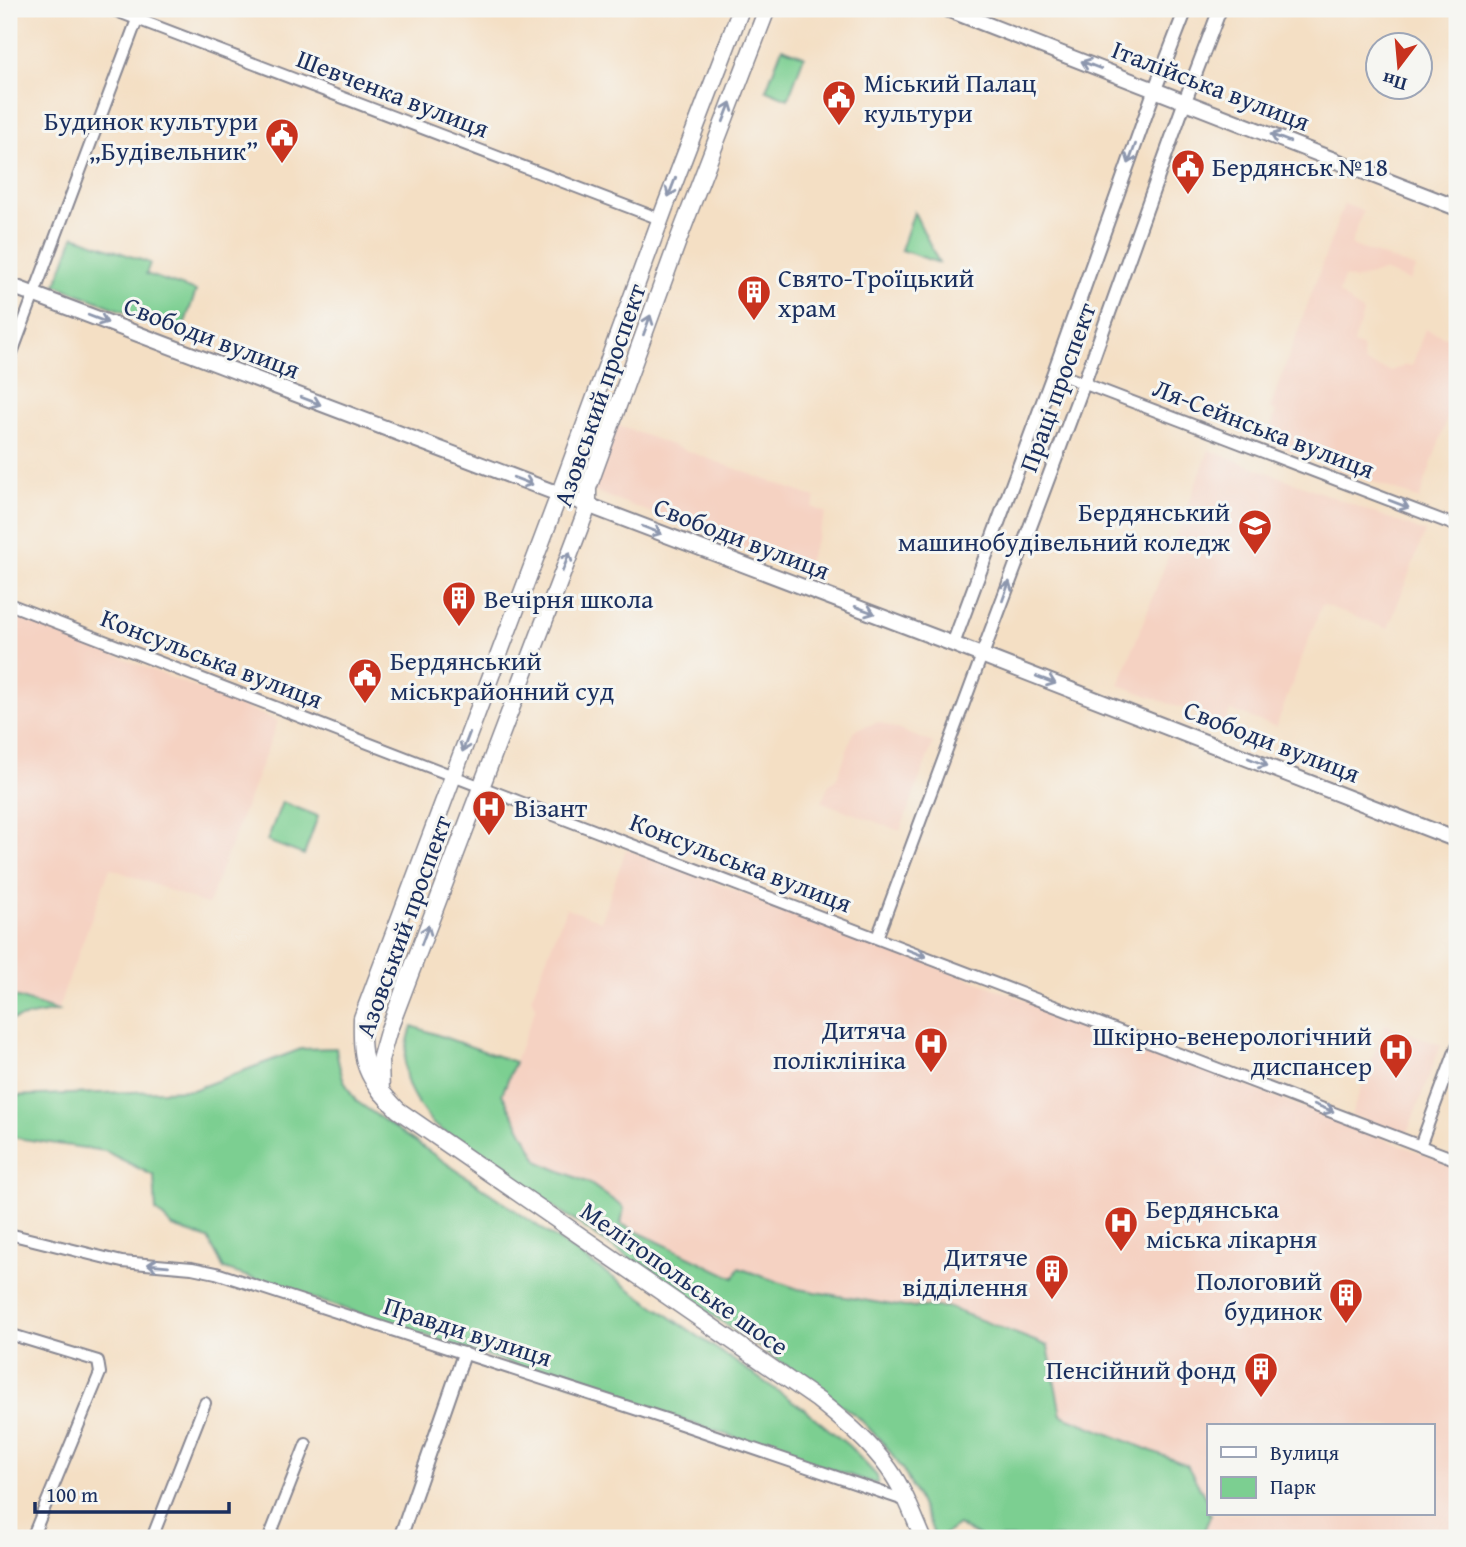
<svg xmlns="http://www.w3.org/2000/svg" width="1466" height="1547" viewBox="0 0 1466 1547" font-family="'Gentium Book Plus',serif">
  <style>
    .built { fill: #f5d2c2 }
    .green { fill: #7ccf91; stroke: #4c7f78; stroke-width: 2 }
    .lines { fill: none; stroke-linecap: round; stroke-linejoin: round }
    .minor-casing { stroke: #888791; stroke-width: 14 }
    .tertiary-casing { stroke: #888791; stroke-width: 16 }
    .secondary-casing { stroke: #888791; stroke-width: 18 }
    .primary-casing { stroke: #888791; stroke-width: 19 }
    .minor { stroke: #fff; stroke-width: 10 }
    .tertiary { stroke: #fff; stroke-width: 12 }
    .secondary { stroke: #fff; stroke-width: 14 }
    .primary { stroke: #fff; stroke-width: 16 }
    .oneway { stroke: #8d97ae }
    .labels { text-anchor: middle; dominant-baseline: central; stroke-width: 6; stroke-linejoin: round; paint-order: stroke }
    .poi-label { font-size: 26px; fill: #1b2f5e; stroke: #f6f6f2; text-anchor: start }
    .street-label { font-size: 26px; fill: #1b2f5e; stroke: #f6f6f2 }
  </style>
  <rect width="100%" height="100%" fill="#f6f6f2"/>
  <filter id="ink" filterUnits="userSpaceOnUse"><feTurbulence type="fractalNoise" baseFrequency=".0143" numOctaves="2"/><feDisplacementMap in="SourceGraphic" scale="14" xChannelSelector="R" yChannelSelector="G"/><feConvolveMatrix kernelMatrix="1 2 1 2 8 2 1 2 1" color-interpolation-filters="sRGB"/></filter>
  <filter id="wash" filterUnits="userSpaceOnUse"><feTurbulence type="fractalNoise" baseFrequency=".00686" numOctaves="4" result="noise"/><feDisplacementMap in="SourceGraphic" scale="28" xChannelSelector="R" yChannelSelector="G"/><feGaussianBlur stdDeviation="1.57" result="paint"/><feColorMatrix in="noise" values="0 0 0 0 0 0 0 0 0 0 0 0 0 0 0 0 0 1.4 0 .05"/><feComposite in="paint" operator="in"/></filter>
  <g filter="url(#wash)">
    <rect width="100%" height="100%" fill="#f4dfc4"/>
    <g class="built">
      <polygon points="1344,204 1363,211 1351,245 1415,268 1410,281 1383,271 1355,280 1344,277 1339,293 1363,313 1353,344 1362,347 1364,363 1390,371 1407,365 1412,366 1425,329 1457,341 1457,391 1419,499 1265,441 1276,411 1270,408"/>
      <polygon points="617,425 816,498 812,507 826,513 805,570 593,491"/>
      <polygon points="1209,450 1425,532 1388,629 1322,604 1276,727 1230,710 1225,724 1119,685"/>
      <polygon points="9,612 278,721 208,905 110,868 57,1011 9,995"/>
      <polygon points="879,722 933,743 900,831 822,802 828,786 837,778 854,730"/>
      <polygon points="626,849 1054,1011 1457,1167 1457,1538 1201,1538 1211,1514 1433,1514 1433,1426 1209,1426 1209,1504 1187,1465 1061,1415 947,1307 904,1307 798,1289 739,1268 734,1279 621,1224 623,1208 589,1183 539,1162 502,1094 536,1007 531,998 566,908 601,921"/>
      <polygon points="1385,1024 1441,1045 1406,1136 1351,1115"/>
    </g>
    <g class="green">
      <polygon points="782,48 804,56 788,99 766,90"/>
      <polygon points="914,212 939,263 901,250"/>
      <polygon points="74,236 150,263 146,274 196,291 181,334 56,285"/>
      <polygon points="282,802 318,816 304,855 267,841"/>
      <polygon points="9,995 57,1011 9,1020"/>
      <path d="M412 1026 515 1062 502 1094 539 1162 589 1183 624 1208 621 1224 734 1278 739 1268 798 1289 904 1307H947L1048 1346 1061 1415 1187 1465 1209 1504V1514H1211L1201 1538H982L958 1525 942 1536 943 1538H936L918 1498 903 1470 885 1445 859 1418 772 1356 433 1124C404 1087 398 1072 412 1026Z"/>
      <path d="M336 1048C339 1070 343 1082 356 1101L804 1409 849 1446 877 1476 878 1482 876 1484 870 1482 224 1269 208 1239 173 1227 156 1211 154 1176 105 1151 9 1137V1096L193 1090 301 1049Z"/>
    </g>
  </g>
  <g filter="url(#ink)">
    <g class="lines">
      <g class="minor-casing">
        <g id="minor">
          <polyline points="111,9 660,219"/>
          <polyline points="9,361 141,9"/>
          <polyline points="1054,372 1457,526"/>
          <polyline points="9,604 533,807 1457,1160"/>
          <polyline points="877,938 982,655"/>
          <polyline points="1420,1146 1457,1046"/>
          <polyline points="9,1234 122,1262 192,1268 216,1273 675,1422 907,1501"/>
          <polyline points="9,1334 98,1361 100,1373 32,1538"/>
          <polyline points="152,1538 205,1403"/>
          <polyline points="269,1538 306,1444"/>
        </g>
      </g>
      <g class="tertiary-casing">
        <g id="tertiary">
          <polyline points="953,644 1054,372 1155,89 1186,9"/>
          <polyline points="982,655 1084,383 1185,101 1220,9"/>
          <polyline points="400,1538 464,1354"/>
        </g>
      </g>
      <g class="secondary-casing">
        <g id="secondary">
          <polyline points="947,9 1457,208"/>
          <polyline points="9,285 953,644 1457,840"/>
        </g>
      </g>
      <g class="primary-casing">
        <g id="primary">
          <path d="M741 9 665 207 559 495 362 1018C361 1065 365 1076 398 1110L818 1400C844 1421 870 1442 889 1469 904 1490 913 1515 923 1538"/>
          <polyline points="381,1092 380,1060 388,1032 588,506 588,488 679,238 767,9"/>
        </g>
      </g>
      <use href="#minor" class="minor"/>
      <use href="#tertiary" class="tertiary"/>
      <use href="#secondary" class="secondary"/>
      <use href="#primary" class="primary"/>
    </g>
    <defs><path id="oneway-shaft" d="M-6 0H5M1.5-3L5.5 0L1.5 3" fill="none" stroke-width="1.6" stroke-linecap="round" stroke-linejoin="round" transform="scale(1.75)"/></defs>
    <g class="oneway">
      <use href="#oneway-shaft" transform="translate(1091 65) rotate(-159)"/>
      <use href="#oneway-shaft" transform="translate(727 112) rotate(-69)"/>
      <use href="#oneway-shaft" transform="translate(1280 138) rotate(-159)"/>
      <use href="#oneway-shaft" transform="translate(1132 154) rotate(110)"/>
      <use href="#oneway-shaft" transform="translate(672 187) rotate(111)"/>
      <use href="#oneway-shaft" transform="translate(98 319) rotate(21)"/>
      <use href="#oneway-shaft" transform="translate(647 325) rotate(-70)"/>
      <use href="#oneway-shaft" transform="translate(311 401) rotate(21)"/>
      <use href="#oneway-shaft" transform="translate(523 481) rotate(21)"/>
      <use href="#oneway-shaft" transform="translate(1399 504) rotate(21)"/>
      <use href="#oneway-shaft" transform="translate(652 530) rotate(21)"/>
      <use href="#oneway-shaft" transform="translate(566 562) rotate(-69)"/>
      <use href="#oneway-shaft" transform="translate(1006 591) rotate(-70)"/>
      <use href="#oneway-shaft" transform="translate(865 610) rotate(20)"/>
      <use href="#oneway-shaft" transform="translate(1046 680) rotate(21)"/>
      <use href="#oneway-shaft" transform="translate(466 742) rotate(111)"/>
      <use href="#oneway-shaft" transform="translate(1258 762) rotate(22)"/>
      <use href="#oneway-shaft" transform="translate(425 935) rotate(-69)"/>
      <use href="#oneway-shaft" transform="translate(916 953) rotate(21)"/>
      <use href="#oneway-shaft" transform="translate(1324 1108) rotate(21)"/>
      <use href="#oneway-shaft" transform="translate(158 1265) rotate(-175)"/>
    </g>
  </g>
  <defs>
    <g id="civic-pin" transform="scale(1.75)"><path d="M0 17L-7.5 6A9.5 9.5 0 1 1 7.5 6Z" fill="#c8321e" stroke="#f6f6f2"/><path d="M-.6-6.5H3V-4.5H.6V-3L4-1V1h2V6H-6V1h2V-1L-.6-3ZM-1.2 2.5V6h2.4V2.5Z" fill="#fff"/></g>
    <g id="building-pin" transform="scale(1.75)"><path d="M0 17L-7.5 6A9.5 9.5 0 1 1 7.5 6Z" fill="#c8321e" stroke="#f6f6f2"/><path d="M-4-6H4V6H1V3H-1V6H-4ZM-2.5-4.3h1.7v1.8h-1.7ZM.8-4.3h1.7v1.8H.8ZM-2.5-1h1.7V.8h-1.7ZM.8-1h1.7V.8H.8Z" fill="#fff"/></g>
    <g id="university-pin" transform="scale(1.75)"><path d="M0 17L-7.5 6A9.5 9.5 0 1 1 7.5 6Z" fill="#c8321e" stroke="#f6f6f2"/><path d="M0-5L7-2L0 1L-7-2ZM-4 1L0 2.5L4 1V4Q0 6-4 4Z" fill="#fff"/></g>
    <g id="hospital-pin" transform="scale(1.75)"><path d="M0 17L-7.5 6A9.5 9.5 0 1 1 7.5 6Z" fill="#c8321e" stroke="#f6f6f2"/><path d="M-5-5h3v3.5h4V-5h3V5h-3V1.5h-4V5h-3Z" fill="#fff"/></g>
  </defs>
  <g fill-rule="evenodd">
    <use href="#civic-pin" x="839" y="97"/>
    <use href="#civic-pin" x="282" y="135"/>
    <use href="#civic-pin" x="1188" y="166"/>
    <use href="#building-pin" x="754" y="292"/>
    <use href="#university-pin" x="1255" y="526"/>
    <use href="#building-pin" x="459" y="598"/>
    <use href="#civic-pin" x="365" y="675"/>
    <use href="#hospital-pin" x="489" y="807"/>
    <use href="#hospital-pin" x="931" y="1044"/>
    <use href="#hospital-pin" x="1396" y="1050"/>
    <use href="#hospital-pin" x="1121" y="1223"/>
    <use href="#building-pin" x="1052" y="1271"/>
    <use href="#building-pin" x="1346" y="1295"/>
    <use href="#building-pin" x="1261" y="1369"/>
  </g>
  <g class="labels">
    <g class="poi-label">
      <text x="864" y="82">Міський Палац<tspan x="864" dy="30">культури</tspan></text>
      <text x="258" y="120" text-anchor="end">Будинок культури<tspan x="258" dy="30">„Будівельник”</tspan></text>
      <text x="1212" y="166">Бердянськ №18</text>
      <text x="778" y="277">Свято-Троїцький<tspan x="778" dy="30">храм</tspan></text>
      <text x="1230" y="511" text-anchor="end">Бердянський<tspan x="1230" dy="30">машинобудівельний коледж</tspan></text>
      <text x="484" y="598">Вечірня школа</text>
      <text x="390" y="660">Бердянський<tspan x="390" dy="30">міськрайонний суд</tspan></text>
      <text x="514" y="807">Візант</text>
      <text x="906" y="1029" text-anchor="end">Дитяча<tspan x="906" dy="30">поліклініка</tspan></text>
      <text x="1372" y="1035" text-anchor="end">Шкірно-венерологічний<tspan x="1372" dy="30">диспансер</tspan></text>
      <text x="1146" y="1208">Бердянська<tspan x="1146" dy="30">міська лікарня</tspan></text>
      <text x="1028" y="1256" text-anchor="end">Дитяче<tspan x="1028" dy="30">відділення</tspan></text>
      <text x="1322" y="1280" text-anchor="end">Пологовий<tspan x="1322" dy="30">будинок</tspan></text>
      <text x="1236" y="1369" text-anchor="end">Пенсійний фонд</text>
    </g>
    <g class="street-label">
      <text transform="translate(1211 85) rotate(21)">Італійська вулиця</text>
      <text transform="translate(393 93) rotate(21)">Шевченка вулиця</text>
      <text transform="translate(212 337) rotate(21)">Свободи вулиця</text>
      <text transform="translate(1057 387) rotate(-70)">Праці проспект</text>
      <text transform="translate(599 395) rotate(-71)">Азовський проспект</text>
      <text transform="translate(1264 428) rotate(21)">Ля-Сейнська вулиця</text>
      <text transform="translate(742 538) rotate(21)">Свободи вулиця</text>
      <text transform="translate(212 658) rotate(21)">Консульська вулиця</text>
      <text transform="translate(1272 741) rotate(21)">Свободи вулиця</text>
      <text transform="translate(741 862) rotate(21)">Консульська вулиця</text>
      <text transform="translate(403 926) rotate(-70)">Азовський проспект</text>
      <text transform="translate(685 1278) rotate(35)">Мелітопольське шосе</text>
      <text transform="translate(468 1331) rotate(18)">Правди вулиця</text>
    </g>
  </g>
  <rect width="1466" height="1547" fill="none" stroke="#f6f6f2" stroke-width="35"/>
  <rect x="1207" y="1424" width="228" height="91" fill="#f6f6f2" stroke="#9ea6b7" stroke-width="2"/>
  <rect x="1221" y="1447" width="35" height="10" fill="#ffffff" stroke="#9ea6b7" stroke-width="2"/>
  <text x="1270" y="1460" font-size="21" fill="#1b2f5e">Вулиця</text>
  <rect x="1221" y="1477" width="35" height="21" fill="#7ccf91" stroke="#9ea6b7" stroke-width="2"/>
  <text x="1270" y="1494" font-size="21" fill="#1b2f5e">Парк</text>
  <g transform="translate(1399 66) rotate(196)"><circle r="33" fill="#f6f6f2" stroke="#9ea6b7" stroke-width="2"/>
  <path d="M0-5L12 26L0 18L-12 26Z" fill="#c8321e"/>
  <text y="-10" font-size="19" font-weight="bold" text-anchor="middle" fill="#1b2f5e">Пн</text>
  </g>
  <path d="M35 1502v10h194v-10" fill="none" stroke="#1b2f5e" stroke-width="3.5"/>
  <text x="46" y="1502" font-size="21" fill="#1b2f5e" stroke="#f6f6f2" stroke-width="5" paint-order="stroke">100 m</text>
</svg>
